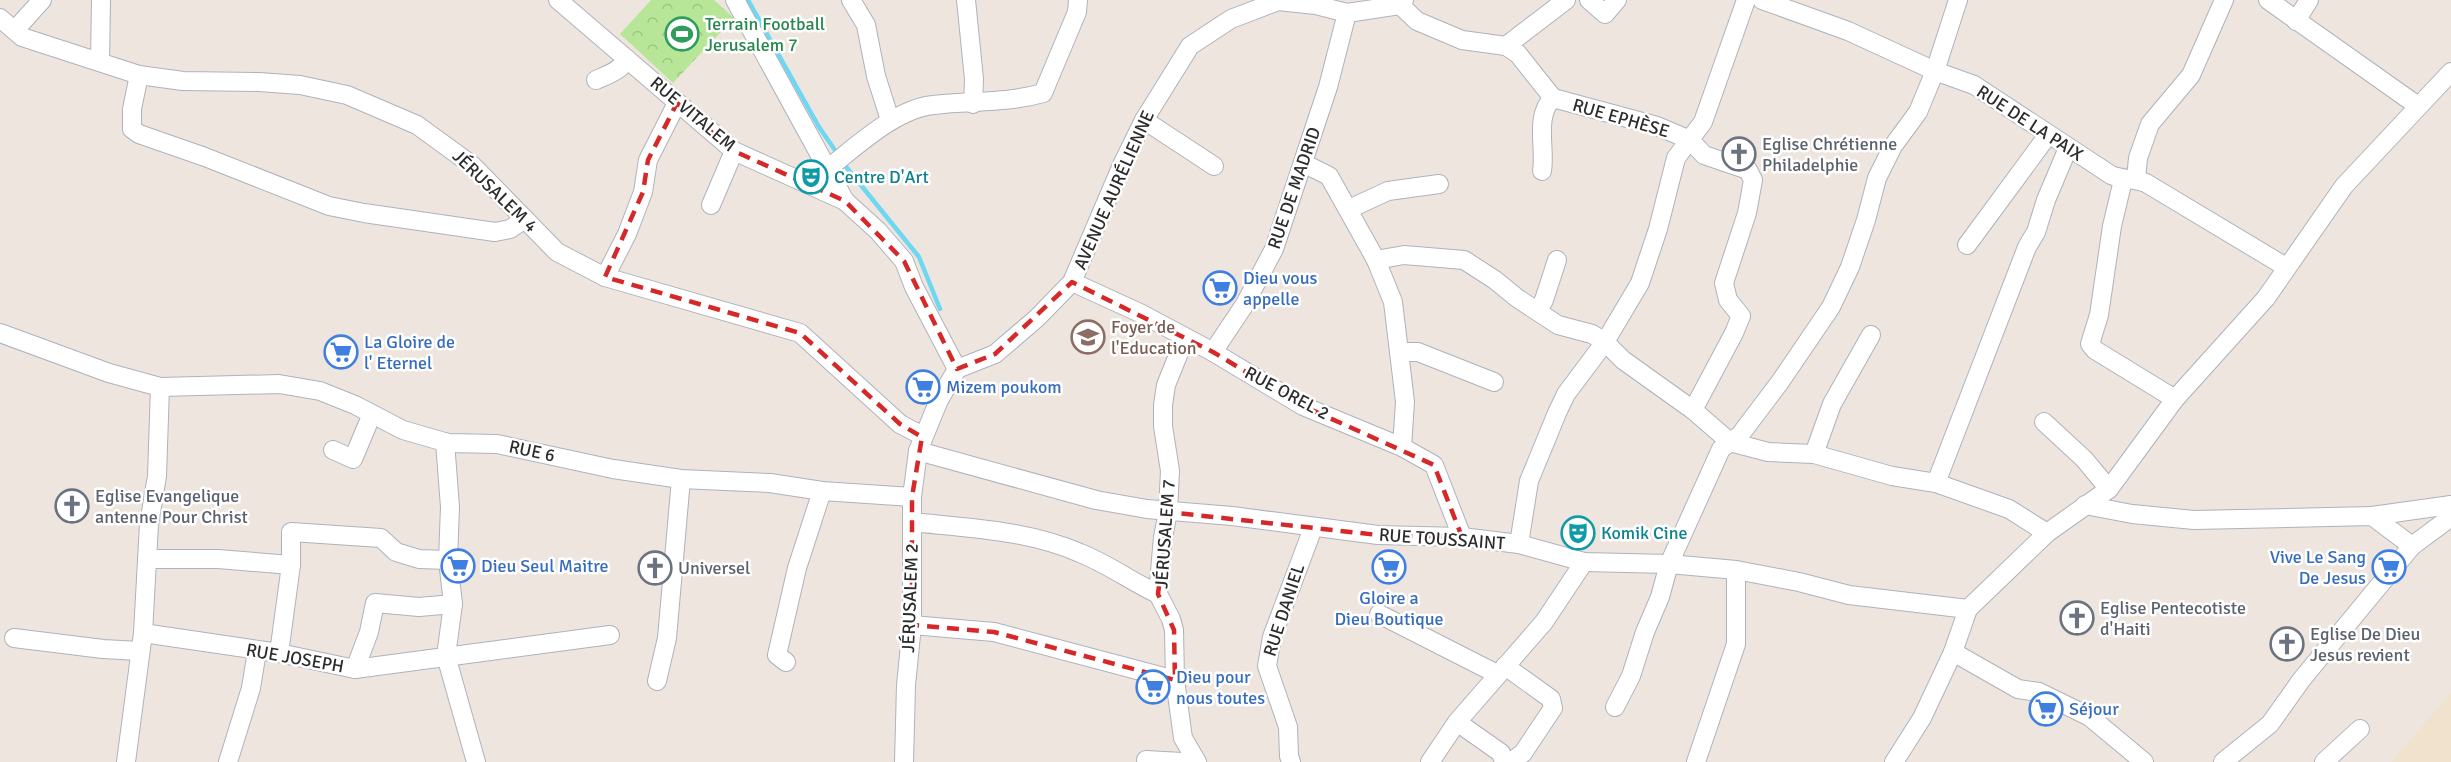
<svg xmlns="http://www.w3.org/2000/svg" width="2451" height="762" viewBox="0 0 2451 762" font-family="Signika,sans-serif">
  <style>
    .education { fill: #f0e2cd }
    .park { fill: url(#park-crowns) }
    .lines { fill: none; stroke-linecap: round; stroke-linejoin: round }
    .stream { stroke: #6ed8f3; stroke-width: 4.5 }
    .minor-casing { stroke: #aeb2bc; stroke-width: 20 }
    .minor { stroke: #fff; stroke-width: 18 }
    .marked { fill: none; stroke: #d62828; stroke-width: 4.5; stroke-dasharray: 12 8; stroke-linejoin: round }
    .labels { text-anchor: middle; dominant-baseline: central; stroke-width: 5; stroke-linejoin: round; paint-order: stroke }
    .leisure-label { font-size: 18px; fill: #27864d; stroke: #fff; text-anchor: start }
    .street-label { font-size: 18px; fill: #2c2c2c; stroke: #fff }
    .worship-label { font-size: 18px; fill: #5b616d; stroke: #fff; text-anchor: start }
    .culture-label { font-size: 18px; fill: #0d838f; stroke: #fff; text-anchor: start }
    .shop-label { font-size: 18px; fill: #366cbe; stroke: #fff; text-anchor: start }
    .education-label { font-size: 18px; fill: #785e54; stroke: #fff; text-anchor: start }
  </style>
  <defs>
    <pattern id="park-crowns" width="20" height="18" patternUnits="userSpaceOnUse" patternTransform="scale(1.5)"><rect width="20" height="18" fill="#b8e699"/><path d="M2 6a3 3 0 1 1 6 0M12 15a3 3 0 1 1 6 0" fill="none" stroke="#9ec584"/></pattern>
  </defs>
  <rect width="100%" height="100%" fill="#eee6de"/>
  <polygon class="education" points="2451,693 2451,762 2391,762"/>
  <polygon class="park" points="651,0 714,0 734,18 673,83 620,34"/>
  <g class="lines">
    <g class="stream">
      <polyline points="748,0 819,127 839,156"/>
      <polyline points="843,163 919,257 940,309"/>
    </g>
    <g class="minor-casing">
      <g id="minor">
        <polyline points="558,0 734,151 845,201"/>
        <polyline points="735,0 845,201 878,231 904,261 914,287 957,369"/>
        <polyline points="851,0 866,25 876,76 890,120"/>
        <polyline points="966,0 974,79 973,104"/>
        <polyline points="1589,0 1605,14 1617,0"/>
        <path d="M1762 0 1848 31 1935 71 1974 85 2111 175C2123 180 2134 178 2146 183L2286 267"/>
        <polyline points="2268,0 2418,106"/>
        <polyline points="1400,5 1417,21 1462,40 1506,46 1518,54 1553,98 1657,126 1690,140 1704,155 1748,170 1753,180 1747,213 1724,283 1728,300 1741,316 1734,333 1693,410"/>
        <polyline points="0,18 22,37 139,75 183,81 259,82 300,85 347,95 417,125 472,165 557,252 605,277 800,333 900,424 917,433 923,434"/>
        <polyline points="2296,21 2309,0"/>
        <polyline points="15,30 42,0"/>
        <polyline points="1506,46 1566,0"/>
        <polyline points="100,62 101,0"/>
        <polyline points="139,75 132,109 132,129 139,134 205,157 329,206 364,213 495,232 510,229 525,219"/>
        <path d="M596 80C607 75 622 70 627 59"/>
        <polyline points="1144,120 1214,166"/>
        <polyline points="1303,163 1329,176 1376,260 1393,302 1405,402 1402,447"/>
        <path d="M827 169C856 147 895 109 933 105 971 100 1005 104 1043 93L1077 12 1078 0"/>
        <path d="M1542 171C1546 149 1534 116 1553 98"/>
        <polyline points="2136,179 2138,158 2150,124 2191,75 2224,0"/>
        <polyline points="2123,180 2112,226 2099,315 2090,344 2095,350 2175,399"/>
        <polyline points="711,205 734,151"/>
        <polyline points="1349,209 1388,191 1439,184"/>
        <polyline points="1967,245 2048,135"/>
        <polyline points="1376,260 1404,255 1464,260 1495,280 1517,298 1558,325 1592,334 1605,342 1623,360 1693,410 1730,442 1768,452 1814,454 1892,476 1936,483 2009,509 2047,533"/>
        <polyline points="605,277 627,234 643,192 648,160 677,103"/>
        <polyline points="1072,282 1140,313 1213,352 1303,406 1402,447 1434,465 1462,537"/>
        <polyline points="1538,310 1544,300 1557,260"/>
        <polyline points="0,333 109,373 160,387 279,384 320,391 355,405 403,430 448,443 497,444 613,469 681,479 770,483 822,491 912,497"/>
        <polyline points="1185,338 1166,385 1163,405 1163,426 1170,471 1168,512 1163,537 1158,594 1171,619 1174,630 1175,680 1183,738 1197,762"/>
        <polyline points="1213,352 1245,304 1274,249 1328,87 1347,13"/>
        <polyline points="1399,352 1418,352 1494,382"/>
        <polyline points="2044,422 2084,459 2109,489"/>
        <polyline points="445,442 450,507 448,560 453,604 446,656 476,762"/>
        <polyline points="333,450 353,459 372,414"/>
        <polyline points="918,451 1096,500 1147,509 1232,516 1378,535 1462,537 1519,544 1584,562 1669,564 1736,570 1799,582 1849,595 1968,609"/>
        <polyline points="1814,454 1832,404 1871,335"/>
        <polyline points="1936,483 2027,247 2036,232 2046,200 2068,148"/>
        <polyline points="2085,505 2132,514 2194,520 2372,516 2412,546"/>
        <polyline points="2372,516 2451,505"/>
        <path d="M912 522C969 528 1027 530 1080 553 1108 564 1132 582 1158 594"/>
        <polyline points="1519,544 1529,481 1557,413 1566,394 1605,342 1640,283 1658,229 1676,158 1703,122 1746,0"/>
        <polyline points="147,559 218,559 291,565 279,653"/>
        <polyline points="291,565 291,532 381,538 396,552 419,559 448,560"/>
        <polyline points="1379,614 1497,674"/>
        <polyline points="912,625 994,632 1175,680"/>
        <polyline points="143,633 279,653 355,669 610,635"/>
        <polyline points="14,638 103,649 139,651"/>
        <polyline points="1953,652 2018,689 2039,692 2090,717 2144,762"/>
        <polyline points="786,662 777,655 797,568 822,491"/>
        <polyline points="1505,666 1551,699 1553,708 1523,753 1511,762"/>
        <polyline points="355,669 369,632 375,603 419,607 453,604"/>
        <polyline points="657,681 667,638 681,479"/>
        <polyline points="1615,707 1631,676 1645,632 1660,597 1669,564 1721,449 1740,435 1780,382 1831,307 1850,267 1866,220 1877,178 1893,146 1918,112 1935,71 1958,0"/>
        <polyline points="1457,722 1501,753 1504,762"/>
        <polyline points="1146,760 1182,762"/>
        <polyline points="126,762 143,633 149,524 157,476 160,387"/>
        <polyline points="228,762 251,688 257,651"/>
        <polyline points="904,762 906,685 912,625 912,497 918,451 939,400 957,369 995,354 1037,318 1072,282 1122,165 1144,120 1190,46 1231,19 1278,1 1316,5 1347,13 1400,5 1404,0"/>
        <polyline points="1291,762 1289,756 1288,727 1267,666 1272,637 1313,528"/>
        <polyline points="1430,762 1457,722 1544,622 1584,562"/>
        <polyline points="1696,762 1736,644 1736,570"/>
        <polyline points="1894,762 1922,718 1953,652 1968,609 2047,533 2109,489 2175,399 2266,298 2344,186 2451,72"/>
        <polyline points="2223,762 2270,724 2302,679 2412,546 2451,517"/>
        <polyline points="2324,762 2360,729"/>
      </g>
    </g>
    <use href="#minor" class="minor"/>
  </g>
  <path class="marked" d="M677 103 734 151 845 201 904 261 957 369 995 354 1072 282 1213 352 1303 406 1434 465 1462 537 1378 535 1168 512 1158 594 1174 630 1175 680 994 632 912 625V497L922 437 900 424 800 333 605 277 643 192 648 160Z"/>
  <defs>
    <g id="stadium-ring" transform="scale(1.725)"><circle r="9.5" fill="#fff" stroke="#2e9e5b" stroke-width="1.5"/><path d="M0-5a6.5 5 0 1 0 0 10a6.5 5 0 1 0 0-10ZM-3.5-1.8h7v3.6h-7Z" fill="#2e9e5b"/></g>
    <g id="church-ring" transform="scale(1.725)"><circle r="9.5" fill="#fff" stroke="#6b7280" stroke-width="1.5"/><path d="M-1.2-6h2.4v3.5h3.3v2.4h-3.3V6h-2.4V-.1h-3.3v-2.4h3.3Z" fill="#6b7280"/></g>
    <g id="theatre-ring" transform="scale(1.725)"><circle r="9.5" fill="#fff" stroke="#0f9aa8" stroke-width="1.5"/><path d="M-5-5.5Q0-4 5-5.5V0Q5 5 0 6Q-5 5-5 0ZM-3.3-2.5H-1v1.5H-3.3ZM1-2.5H3.3v1.5H1ZM-2.8 1Q0 5.5 2.8 1Z" fill="#0f9aa8"/></g>
    <g id="supermarket-ring" transform="scale(1.725)"><circle r="9.5" fill="#fff" stroke="#3f7fe0" stroke-width="1.5"/><path d="M-6-5.5h2.5l.6 2H6L4.5 2H-2.5L-4.4-4H-6ZM-1.5 3.2a1.3 1.3 0 1 0 .1 0ZM3 3.2a1.3 1.3 0 1 0 .1 0Z" fill="#3f7fe0"/></g>
    <g id="school-ring" transform="scale(1.725)"><circle r="9.5" fill="#fff" stroke="#8d6e63" stroke-width="1.5"/><path d="M0-5L7-2L0 1L-7-2ZM-4 1L0 2.5L4 1V4Q0 6-4 4Z" fill="#8d6e63"/></g>
  </defs>
  <g fill-rule="evenodd">
    <use href="#stadium-ring" x="682" y="34"/>
    <use href="#church-ring" x="1739" y="154"/>
    <use href="#theatre-ring" x="811" y="177"/>
    <use href="#supermarket-ring" x="1220" y="288"/>
    <use href="#school-ring" x="1088" y="337"/>
    <use href="#supermarket-ring" x="341" y="352"/>
    <use href="#supermarket-ring" x="923" y="387"/>
    <use href="#church-ring" x="72" y="506"/>
    <use href="#theatre-ring" x="1578" y="533"/>
    <use href="#supermarket-ring" x="458" y="566"/>
    <use href="#supermarket-ring" x="1389" y="567"/>
    <use href="#supermarket-ring" x="2389" y="567"/>
    <use href="#church-ring" x="655" y="568"/>
    <use href="#church-ring" x="2077" y="618"/>
    <use href="#church-ring" x="2287" y="644"/>
    <use href="#supermarket-ring" x="1153" y="687"/>
    <use href="#supermarket-ring" x="2046" y="709"/>
  </g>
  <g class="labels">
    <g class="leisure-label">
      <text x="705" y="24">Terrain Football<tspan x="705" dy="21">Jerusalem 7</tspan></text>
    </g>
    <g class="street-label">
      <text transform="translate(693 114) rotate(40)">RUE VITALEM</text>
      <text transform="translate(1621 118) rotate(16)">RUE EPHÈSE</text>
      <text transform="translate(2030 123) rotate(33)">RUE DE LA PAIX</text>
      <text transform="translate(1294 188) rotate(-71)">RUE DE MADRID</text>
      <text transform="translate(1114 190) rotate(-66)">AVENUE AURÉLIENNE</text>
      <text transform="translate(495 191) rotate(44)">JÉRUSALEM 4</text>
      <text transform="translate(1287 393) rotate(28)">RUE OREL 2</text>
      <text transform="translate(532 451) rotate(12)">RUE 6</text>
      <text transform="translate(1165 534) rotate(-86)">JÉRUSALEM 7</text>
      <text transform="translate(1442 539) rotate(4)">RUE TOUSSAINT</text>
      <text transform="translate(910 598) rotate(-88)">JÉRUSALEM 2</text>
      <text transform="translate(1284 610) rotate(-72)">RUE DANIEL</text>
      <text transform="translate(295 658) rotate(10)">RUE JOSEPH</text>
    </g>
    <g class="worship-label">
      <text x="1762" y="144">Eglise Chrétienne<tspan x="1762" dy="21">Philadelphie</tspan></text>
      <text x="95" y="496">Eglise Evangelique<tspan x="95" dy="21">antenne Pour Christ</tspan></text>
      <text x="678" y="568">Universel</text>
      <text x="2100" y="608">Eglise Pentecotiste<tspan x="2100" dy="21">d'Haiti</tspan></text>
      <text x="2310" y="634">Eglise De Dieu<tspan x="2310" dy="21">Jesus revient</tspan></text>
    </g>
    <g class="culture-label">
      <text x="834" y="177">Centre D'Art</text>
      <text x="1601" y="533">Komik Cine</text>
    </g>
    <g class="shop-label">
      <text x="1243" y="278">Dieu vous<tspan x="1243" dy="21">appelle</tspan></text>
      <text x="364" y="342">La Gloire de<tspan x="364" dy="21">l' Eternel</tspan></text>
      <text x="946" y="387">Mizem poukom</text>
      <text x="2366" y="557" text-anchor="end">Vive Le Sang<tspan x="2366" dy="21">De Jesus</tspan></text>
      <text x="481" y="566">Dieu Seul Maitre</text>
      <text x="1389" y="598" text-anchor="middle">Gloire a<tspan x="1389" dy="21">Dieu Boutique</tspan></text>
      <text x="1176" y="677">Dieu pour<tspan x="1176" dy="21">nous toutes</tspan></text>
      <text x="2069" y="709">Séjour</text>
    </g>
    <g class="education-label">
      <text x="1111" y="327">Foyer de<tspan x="1111" dy="21">l'Education</tspan></text>
    </g>
  </g>
</svg>
